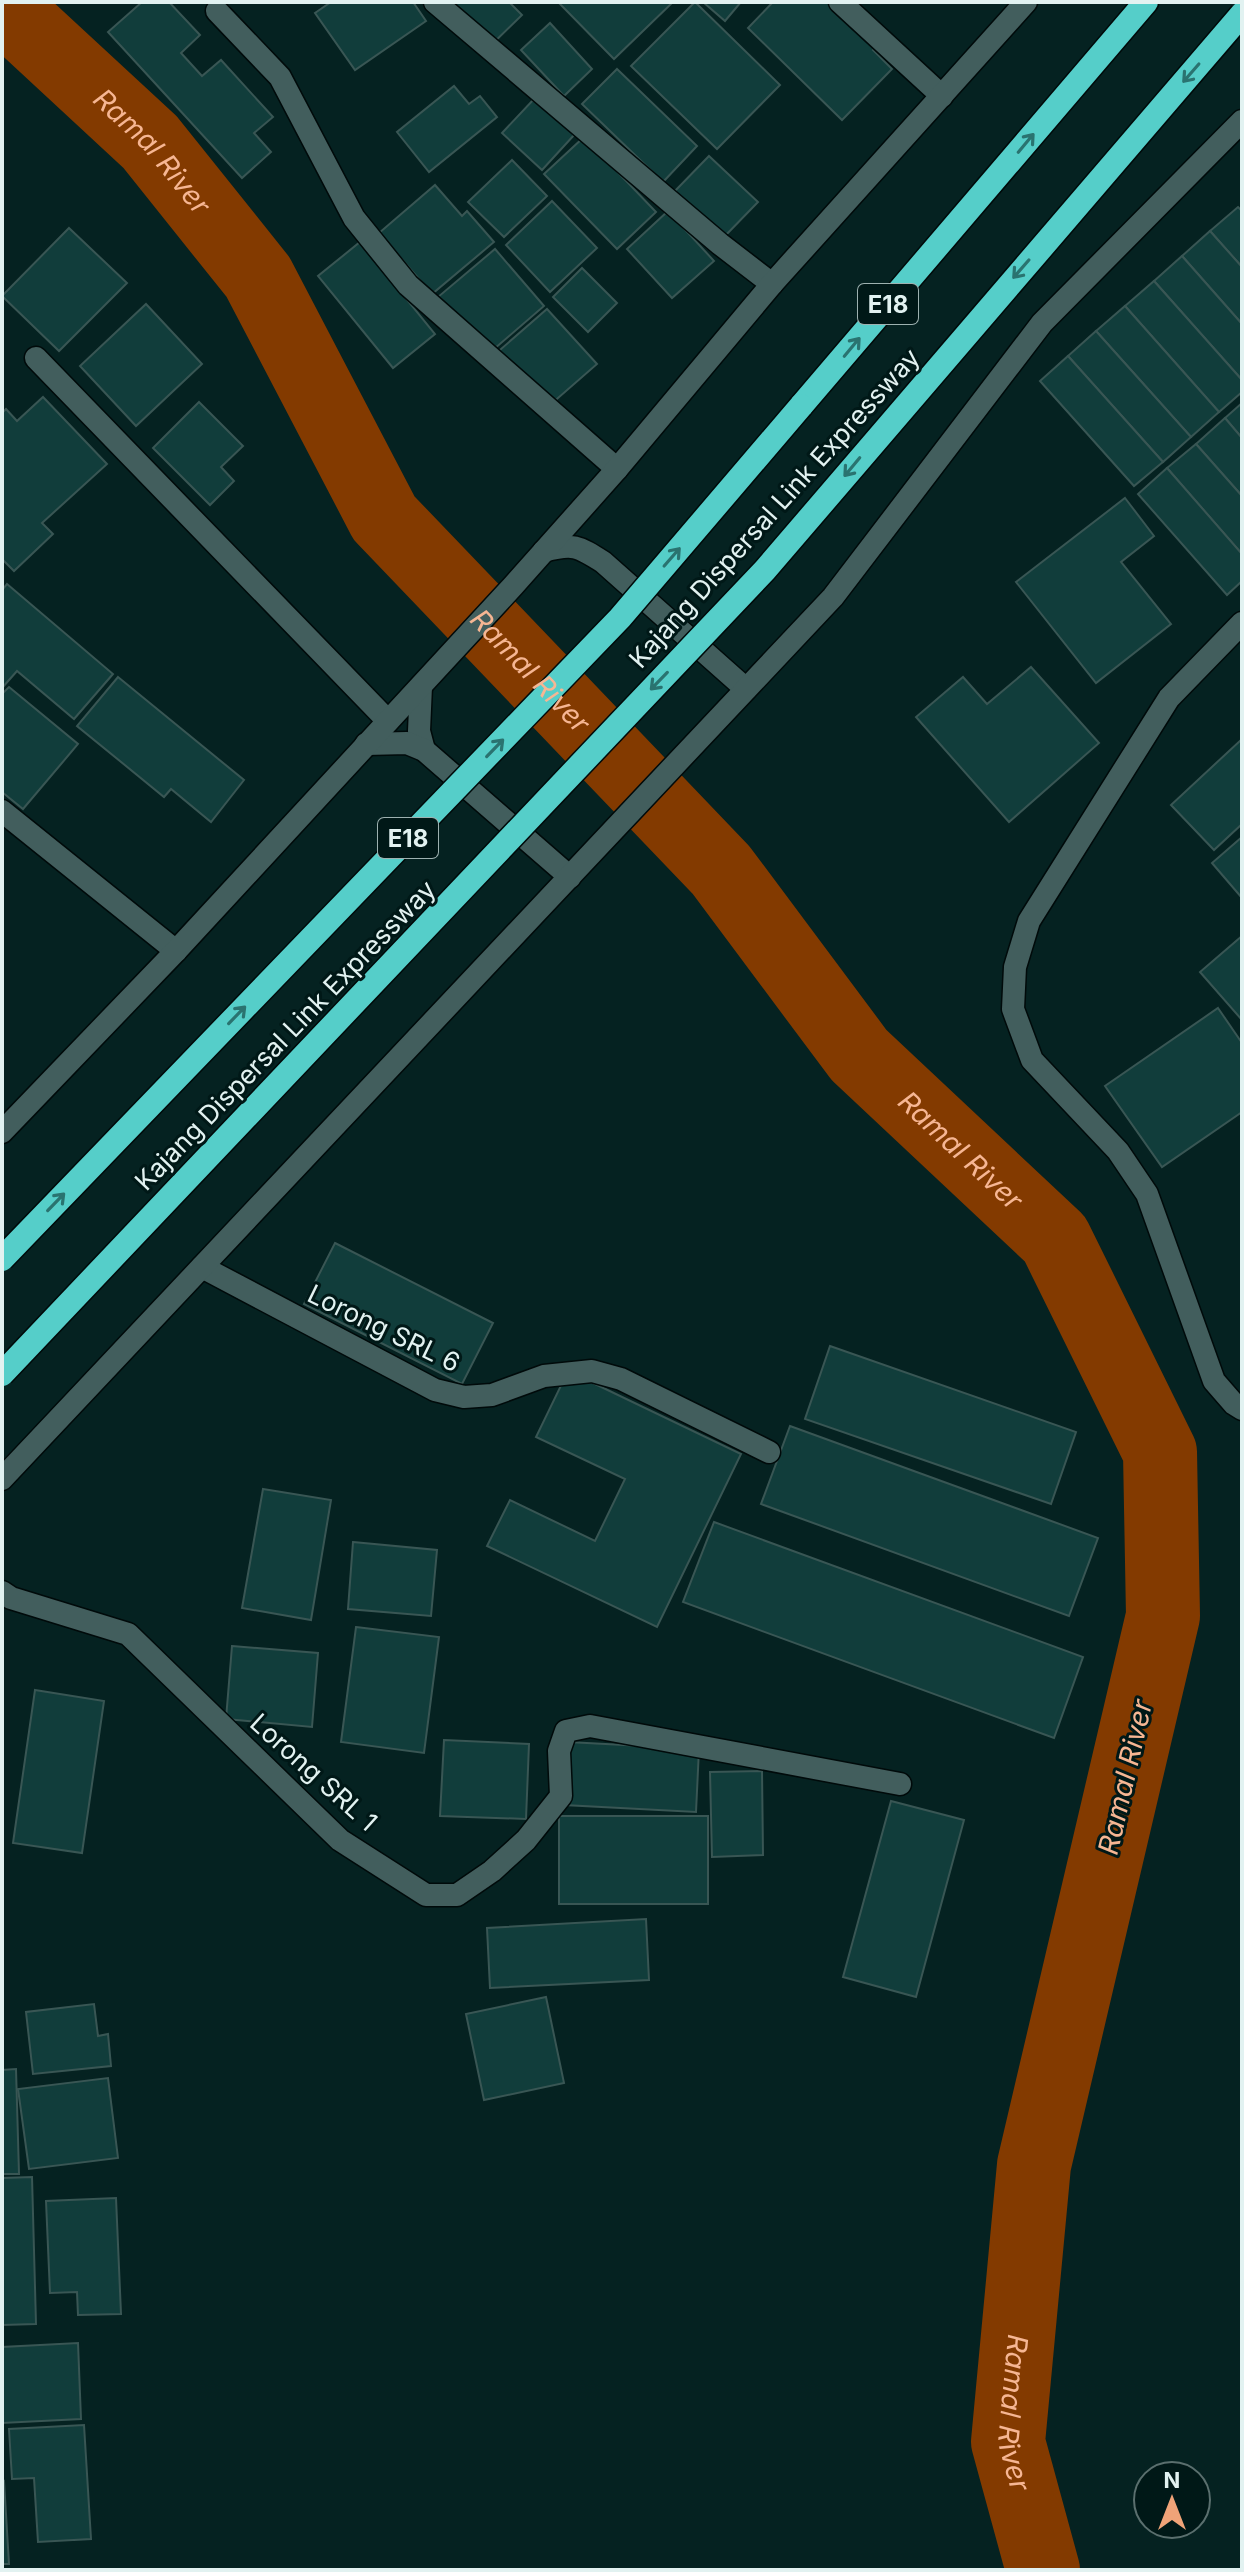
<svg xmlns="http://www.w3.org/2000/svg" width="1244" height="2572" viewBox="0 0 1244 2572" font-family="Inter,sans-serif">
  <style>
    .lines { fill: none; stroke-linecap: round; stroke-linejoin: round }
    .river { stroke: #833a00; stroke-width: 74 }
    .building { fill: #113d3b; stroke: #395654; stroke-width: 2 }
    .minor-casing { stroke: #000a0a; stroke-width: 25 }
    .motorway-casing { stroke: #000a0a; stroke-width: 27 }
    .minor { stroke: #425e5d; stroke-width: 22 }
    .motorway { stroke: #55cec9; stroke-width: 24 }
    .motorway-bridge-casing { stroke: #000a0a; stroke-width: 27; stroke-linecap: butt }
    .motorway-bridge { stroke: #55cec9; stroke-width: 24 }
    .oneway { stroke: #2a7370 }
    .labels { text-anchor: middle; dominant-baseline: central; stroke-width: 6; stroke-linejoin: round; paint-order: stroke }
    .shield { fill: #001817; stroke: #9eb1b0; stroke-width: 2 }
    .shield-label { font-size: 24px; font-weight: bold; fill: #e2f2f1 }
    .street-label { font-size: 26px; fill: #e2f2f1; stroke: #001817 }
    .water-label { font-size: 28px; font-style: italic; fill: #f6b693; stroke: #001817 }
  </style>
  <rect width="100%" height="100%" fill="#052221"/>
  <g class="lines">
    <path class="river" id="s1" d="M2 5 150 142 258 277 384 518 721 870 859 1055 1055 1239 1160 1452 1163 1616 1034 2165 1008 2442 1043 2570"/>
  </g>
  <g class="building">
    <polygon points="142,2 169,2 200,35 181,53 202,76 221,60 273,117 254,133 271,152 242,178 108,32"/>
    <polygon points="331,2 413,2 426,21 355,70 315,13"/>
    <polygon points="434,2 509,2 522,15 483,53"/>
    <polygon points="558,2 673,2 614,59"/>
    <polygon points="695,2 780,85 717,149 631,66"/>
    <polygon points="703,2 741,2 725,21"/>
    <polygon points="773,2 852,2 886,37 873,50 892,69 842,120 748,28"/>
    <polygon points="550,23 592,69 564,96 521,50"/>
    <polygon points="617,69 697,146 663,182 582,104"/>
    <polygon points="454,86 469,104 480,96 497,117 429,172 397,132"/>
    <polygon points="535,98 575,134 542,170 502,133"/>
    <polygon points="584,137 656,212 617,249 544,174"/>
    <polygon points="709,156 758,202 721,240 672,194"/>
    <polygon points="512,160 547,196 504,237 468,202"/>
    <polygon points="435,185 462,216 467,211 494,242 432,294 379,233"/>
    <polygon points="552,201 597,248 550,292 506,245"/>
    <polygon points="1238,207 1242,211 1242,267 1210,231"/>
    <polygon points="668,211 714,261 672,298 627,249"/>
    <polygon points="69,228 127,283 59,351 2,296"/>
    <polygon points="1210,231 1242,267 1242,324 1182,256"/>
    <polygon points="360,242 435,334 393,368 318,276"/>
    <polygon points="495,249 544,306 487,355 438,297"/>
    <polygon points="1182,256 1242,324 1242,380 1154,281"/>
    <polygon points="582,268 617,303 588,332 553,297"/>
    <polygon points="1154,281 1242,380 1242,392 1219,412 1125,306"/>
    <polygon points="146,304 202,364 136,426 80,366"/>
    <polygon points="1125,306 1219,412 1191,437 1096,331"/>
    <polygon points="547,309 597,364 550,405 493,356"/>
    <polygon points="1096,331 1191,437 1163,462 1068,356"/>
    <polygon points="1068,356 1163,462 1134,486 1040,381"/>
    <polygon points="43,397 107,464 42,523 53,534 14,571 2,559 2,413 6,409 17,421"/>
    <polygon points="199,402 243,446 221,467 234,481 210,505 153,448"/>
    <polygon points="1242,403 1242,438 1225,418"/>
    <polygon points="1225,418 1242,438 1242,496 1196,444"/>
    <polygon points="1196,444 1242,496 1242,554 1167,468"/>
    <polygon points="1167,468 1242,554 1242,581 1227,595 1138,494"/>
    <polygon points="1125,498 1154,536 1121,562 1171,624 1096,683 1016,582"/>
    <polygon points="7,584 113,674 74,719 17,671 2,688 2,590"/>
    <polygon points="1031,667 1099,743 1009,822 916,717 963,677 987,704"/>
    <polygon points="118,677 244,780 211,822 171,789 164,797 77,726"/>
    <polygon points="9,687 78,744 23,809 2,792 2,694"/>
    <polygon points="1242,739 1242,824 1214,850 1171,805"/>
    <polygon points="1242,837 1242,898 1212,863"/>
    <polygon points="1242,936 1242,1020 1200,972"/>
    <polygon points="1218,1008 1242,1043 1242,1112 1162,1167 1105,1086"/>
    <polygon points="335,1243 493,1323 462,1384 304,1304"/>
    <polygon points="830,1346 1076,1432 1051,1504 805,1419"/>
    <polygon points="568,1371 741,1454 657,1627 487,1546 510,1500 595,1541 625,1479 536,1437"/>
    <polygon points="790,1426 1098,1538 1069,1616 761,1504"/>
    <polygon points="263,1489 331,1500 311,1620 242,1608"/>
    <polygon points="714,1522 1083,1657 1054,1738 683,1602"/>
    <polygon points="353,1542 437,1550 431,1616 348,1609"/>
    <polygon points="356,1627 439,1637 424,1753 341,1742"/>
    <polygon points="232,1646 318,1653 312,1727 226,1719"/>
    <polygon points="35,1690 104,1701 82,1853 13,1843"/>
    <polygon points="444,1740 529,1744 526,1819 440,1816"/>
    <polygon points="568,1742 699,1749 696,1812 564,1805"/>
    <polygon points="762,1771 763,1855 712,1857 710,1772"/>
    <polygon points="891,1801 964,1820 916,1997 843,1977"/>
    <rect x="559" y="1816" width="149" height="88"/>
    <polygon points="646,1919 649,1980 490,1988 487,1928"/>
    <polygon points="546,1997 564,2083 484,2100 466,2014"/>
    <polygon points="94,2004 98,2036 108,2034 111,2066 33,2074 26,2012"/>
    <polygon points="16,2069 19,2174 2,2174 2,2070"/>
    <polygon points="108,2078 118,2158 29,2169 18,2089"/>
    <polygon points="32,2177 36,2324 2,2325 2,2178"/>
    <polygon points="116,2198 121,2314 78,2315 77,2292 50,2293 46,2201"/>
    <polygon points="78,2343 81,2419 2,2423 2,2347"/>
    <polygon points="84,2425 91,2539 38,2542 34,2478 12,2479 9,2429"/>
    <polygon points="4,2481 9,2564 2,2564 2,2482"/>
  </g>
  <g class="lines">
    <g class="minor-casing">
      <g id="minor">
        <polyline points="435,2 720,244 772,284"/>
        <polyline points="840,2 942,96"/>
        <polyline points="217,11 280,77 354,218 408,285 617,469"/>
        <polyline points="36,358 388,721"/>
        <path d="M544 551C573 543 578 546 603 562L746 689"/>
        <polyline points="1242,623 1169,698 1029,921 1015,967 1013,1009 1032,1060 1118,1151 1147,1194 1214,1381 1234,1404 1242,1409"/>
        <polyline points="421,686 419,731 424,750"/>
        <polyline points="366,744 407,743 424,750 570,877"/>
        <polyline points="2,811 176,951"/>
        <polyline points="2,1132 176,951 513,586 617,469 772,284 1026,2"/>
        <polyline points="202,1267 435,1390 464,1397 492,1395 544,1376 592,1371 621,1379 769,1452"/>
        <polyline points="2,1479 833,597 1042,323 1242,121"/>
        <polyline points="2,1592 11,1598 128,1634 340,1840 426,1895 457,1895 492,1871 526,1840 561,1796 559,1751 566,1731 590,1726 900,1784"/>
      </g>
    </g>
    <g class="motorway-casing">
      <polyline id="motorway" points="801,406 1146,2"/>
    </g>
    <use href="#minor" class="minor"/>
    <use href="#motorway" class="motorway"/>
    <g class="motorway-bridge-casing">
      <g id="motorway-bridge">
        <polyline points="2,1259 620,618 801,406"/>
        <polyline points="2,1374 765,570 1242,14"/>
      </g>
    </g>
    <use href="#motorway-bridge" class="motorway-bridge"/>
  </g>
  <defs><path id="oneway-shaft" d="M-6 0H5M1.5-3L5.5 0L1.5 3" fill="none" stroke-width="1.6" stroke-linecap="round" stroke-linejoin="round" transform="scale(2)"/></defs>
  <g class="oneway">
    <use href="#oneway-shaft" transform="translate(1191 73) rotate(131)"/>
    <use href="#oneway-shaft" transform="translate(1026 143) rotate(-50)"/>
    <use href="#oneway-shaft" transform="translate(1021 269) rotate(131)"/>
    <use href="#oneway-shaft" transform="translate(852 347) rotate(-50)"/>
    <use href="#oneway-shaft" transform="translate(852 467) rotate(130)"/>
    <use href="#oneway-shaft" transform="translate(672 557) rotate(-49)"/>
    <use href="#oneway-shaft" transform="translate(659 681) rotate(134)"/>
    <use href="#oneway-shaft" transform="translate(495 748) rotate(-46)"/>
    <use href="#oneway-shaft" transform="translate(237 1015) rotate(-46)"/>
    <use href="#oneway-shaft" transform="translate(56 1202) rotate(-46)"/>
  </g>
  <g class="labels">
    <g class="shield">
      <rect x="858" y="284" width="60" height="40" rx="6"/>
      <rect x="378" y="818" width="60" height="40" rx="6"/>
    </g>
    <g class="shield-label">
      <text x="888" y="304">E18</text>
      <text x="408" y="838">E18</text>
    </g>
    <g class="street-label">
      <text transform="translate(774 508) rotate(-48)">Kajang Dispersal Link Expressway</text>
      <text transform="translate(285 1035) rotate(-46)">Kajang Dispersal Link Expressway</text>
      <text transform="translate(384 1328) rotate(26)">Lorong SRL 6</text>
      <text transform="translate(314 1772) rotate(42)">Lorong SRL 1</text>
    </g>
    <g class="water-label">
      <text stroke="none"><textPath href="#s1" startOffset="210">Ramal River</textPath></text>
      <text stroke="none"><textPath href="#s1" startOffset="858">Ramal River</textPath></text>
      <text stroke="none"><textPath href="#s1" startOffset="1504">Ramal River</textPath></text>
      <text transform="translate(1125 1777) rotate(-77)">Ramal River</text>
      <text stroke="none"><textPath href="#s1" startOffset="2848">Ramal River</textPath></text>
    </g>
  </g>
  <rect width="1244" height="2572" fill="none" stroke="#e2f2f1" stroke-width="8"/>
  <g transform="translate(1172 2500)"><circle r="38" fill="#001817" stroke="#5a6f6e" stroke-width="2"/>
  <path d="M0-6L14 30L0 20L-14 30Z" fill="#efa378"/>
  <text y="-12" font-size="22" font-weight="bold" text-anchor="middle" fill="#e2f2f1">N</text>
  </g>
</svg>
